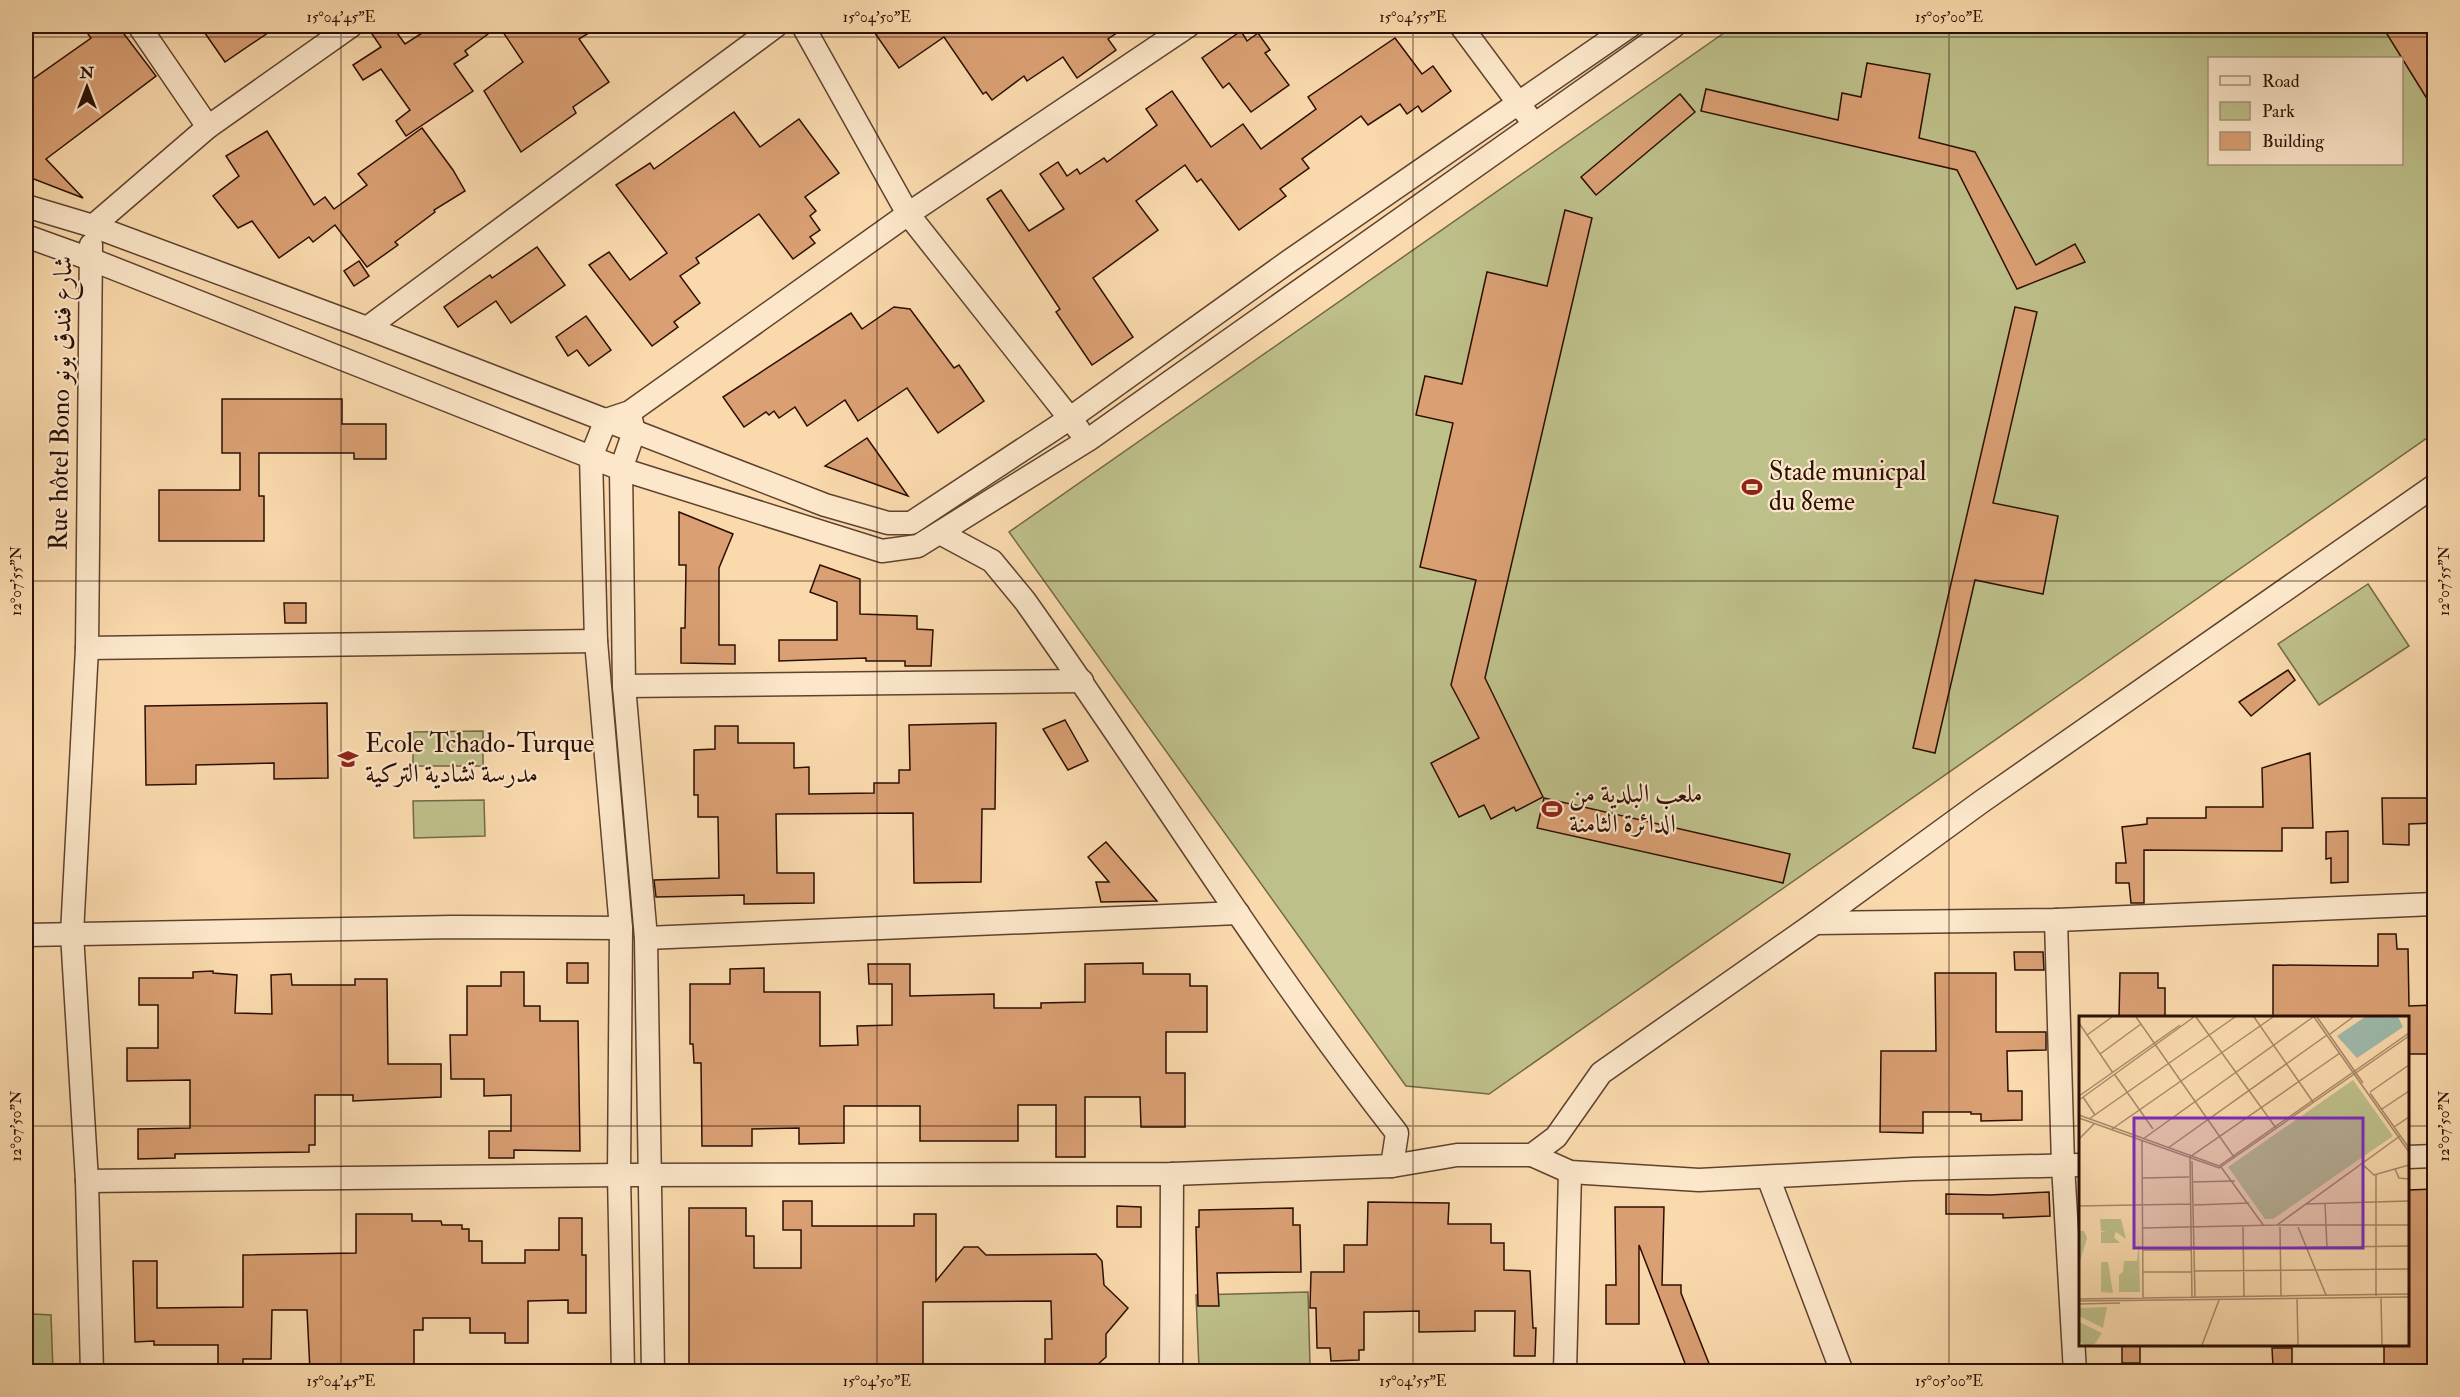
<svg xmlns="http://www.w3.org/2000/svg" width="2460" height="1397" viewBox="0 0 2460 1397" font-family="'IM FELL Double Pica',Amiri,serif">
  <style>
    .green { fill: #bec08a; stroke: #746847; stroke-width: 1.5; fill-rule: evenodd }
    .building { fill: #daa074; stroke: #2b0f04; stroke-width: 1.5 }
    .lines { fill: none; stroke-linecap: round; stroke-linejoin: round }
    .minor-casing { stroke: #5f422e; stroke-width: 25 }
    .minor { stroke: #fce7ca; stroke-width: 22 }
    .ticks { fill: none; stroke: #2b0f04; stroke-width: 1.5; stroke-opacity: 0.45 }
    .labels { text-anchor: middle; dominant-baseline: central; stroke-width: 4.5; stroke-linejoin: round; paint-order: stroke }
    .street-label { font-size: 26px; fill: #2b0f04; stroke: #fce7ca }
    .poi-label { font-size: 26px; fill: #2b0f04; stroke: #fce7ca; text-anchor: start }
    .inset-road { fill: none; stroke: #a78969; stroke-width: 1.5 }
    .view { fill: #7b2cbf; fill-opacity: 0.15; stroke: #7b2cbf; stroke-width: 3 }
    .inset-edge { fill: none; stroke: #2b0f04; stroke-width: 3 }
    .neatline { fill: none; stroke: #2b0f04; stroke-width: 2 }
    .ticks-label { font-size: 15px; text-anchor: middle; fill: #2b0f04 }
  </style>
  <rect width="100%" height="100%" fill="#fadaad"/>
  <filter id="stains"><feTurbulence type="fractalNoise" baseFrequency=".00333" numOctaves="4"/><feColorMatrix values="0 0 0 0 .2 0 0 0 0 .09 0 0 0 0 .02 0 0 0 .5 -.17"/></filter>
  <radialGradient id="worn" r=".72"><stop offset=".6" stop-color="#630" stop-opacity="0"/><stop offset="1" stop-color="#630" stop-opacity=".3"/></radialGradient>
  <g class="green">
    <path d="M1734 26H2434V433L1489 1094 1406 1086 1009 532ZM2210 58H2402V164H2210Z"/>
    <polygon points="2368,584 2409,646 2319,705 2278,644"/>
    <polygon points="483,731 483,766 413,766 413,732"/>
    <polygon points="484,800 485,836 414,838 413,801"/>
    <polygon points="1308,1292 1310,1365 1199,1368 1196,1295"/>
    <polygon points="33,1314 51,1315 53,1371 26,1371 26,1329"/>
  </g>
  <g class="building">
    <polygon points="82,26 118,26 156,76 46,159 83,198 26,176 26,84 91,38"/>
    <polygon points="200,26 278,26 225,62"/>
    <polygon points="384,26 392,26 405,44 433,26 600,26 579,39 609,82 573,107 576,113 521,152 484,91 523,62 499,26 465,51 468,55 454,64 473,91 406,136 396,121 410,110 381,69 363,80 353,65 381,47 372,34"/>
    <polygon points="870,26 1127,26 1108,39 1116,50 1077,78 1063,57 1027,81 1024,76 992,100 986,92 983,94 944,37 899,68"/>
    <polygon points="2382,26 2434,26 2434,110"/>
    <polygon points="1241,31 1247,41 1258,33 1270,50 1265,53 1289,85 1251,112 1229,83 1223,88 1202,58"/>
    <polygon points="1395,38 1422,74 1433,66 1451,91 1422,112 1418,106 1407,114 1400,104 1368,125 1361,116 1302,159 1309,168 1280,189 1286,196 1239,230 1201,179 1197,182 1185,165 1136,201 1158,230 1093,278 1133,337 1092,365 1056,312 1060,309 987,199 1001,190 1029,231 1064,209 1040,174 1058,162 1067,176 1077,169 1080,174 1104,158 1107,162 1157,125 1146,109 1172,91 1211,147 1243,124 1261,149 1316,109 1308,97"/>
    <polygon points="1867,63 1930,74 1919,138 1975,152 2036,265 2075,244 2085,262 2017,289 1957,170 1701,111 1706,89 1838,120 1842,93 1861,97"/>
    <polygon points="1680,94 1695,112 1596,195 1581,177"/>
    <polygon points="734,112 760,147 799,119 839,173 805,197 816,211 810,216 820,230 810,237 815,243 793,259 759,214 696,258 699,263 680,276 700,303 674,322 678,327 652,346 589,265 609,252 630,280 667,253 616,185 650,163 654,169"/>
    <polygon points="422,128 453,170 465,191 434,210 435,212 395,242 398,245 367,267 335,225 313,242 309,237 279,258 252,221 238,228 213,196 239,176 226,156 267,131 314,205 325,197 334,209 367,185 358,174"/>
    <polygon points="1565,210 1592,218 1485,678 1543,797 1516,811 1514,807 1491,819 1484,805 1459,817 1431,763 1479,738 1451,685 1476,580 1420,567 1453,423 1416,415 1425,376 1462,384 1487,272 1547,286"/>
    <polygon points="537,247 565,285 511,323 496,301 458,327 444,307 490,275 492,278"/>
    <polygon points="359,261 369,276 354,286 344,271"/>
    <polygon points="894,307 910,309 954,368 959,365 984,401 938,433 907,388 858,421 845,400 807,426 795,407 779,418 774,411 769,415 766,412 744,427 723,397 851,313 862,329"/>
    <polygon points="2015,307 2037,312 1993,503 2058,516 2043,594 1975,580 1935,753 1913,748"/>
    <polygon points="586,316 611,350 589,366 577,350 568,356 556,337"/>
    <polygon points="222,399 342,399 342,424 386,424 386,459 354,459 354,453 259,453 259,496 264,496 264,541 159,541 159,490 240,490 240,453 222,453"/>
    <polygon points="867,438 908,496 825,466"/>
    <polygon points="679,512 733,534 719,568 719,645 735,645 735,664 681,663 681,628 685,628 686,565 679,565"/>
    <polygon points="820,565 860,579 860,614 917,616 917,629 933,630 931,666 905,666 905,661 866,661 866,658 779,661 779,640 837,640 837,602 810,592"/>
    <polygon points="284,603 306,603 306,623 285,623"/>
    <polygon points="2288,670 2295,680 2251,716 2239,702"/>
    <polygon points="327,703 328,778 274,779 274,763 196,765 196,784 146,785 145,706"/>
    <polygon points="1065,720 1088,761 1068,770 1043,729"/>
    <polygon points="996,723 995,809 982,809 981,882 914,883 913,813 776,814 777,873 814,873 814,903 744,904 744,895 656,897 654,880 719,878 718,817 698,817 698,795 694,795 694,750 715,749 715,726 738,726 738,743 794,743 794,768 809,767 809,794 874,793 874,783 899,783 899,770 910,770 909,725"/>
    <polygon points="2310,753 2313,828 2282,828 2282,851 2144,850 2144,903 2131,903 2129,883 2116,883 2116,863 2126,863 2122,827 2147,824 2147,818 2206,818 2206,807 2263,807 2262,768"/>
    <polygon points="1544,798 1790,854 1783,883 1537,828"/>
    <polygon points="2382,798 2434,798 2434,823 2409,824 2409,845 2383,844"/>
    <polygon points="2348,831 2348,882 2331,883 2331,858 2326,859 2326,832"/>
    <polygon points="1106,842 1157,901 1101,902 1096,882 1109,882 1088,857"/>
    <polygon points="2378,934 2396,934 2397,949 2408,949 2409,1006 2434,1005 2434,1054 2408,1054 2408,1016 2273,1017 2273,965 2378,966"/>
    <polygon points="2014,952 2043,952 2044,970 2015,970"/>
    <rect x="567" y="963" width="21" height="20"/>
    <polygon points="1143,963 1143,974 1190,974 1190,986 1207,986 1207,1032 1166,1032 1166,1073 1185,1073 1185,1127 1141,1127 1140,1097 1085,1097 1085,1157 1056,1157 1056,1105 1018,1105 1018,1141 920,1141 920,1106 844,1106 844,1143 799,1144 799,1128 752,1129 752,1146 702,1146 701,1063 694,1063 693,1044 690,1044 690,984 730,984 730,969 764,968 764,992 820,992 820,1046 858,1045 857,1026 892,1025 892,984 869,984 868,964 910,964 910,996 994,994 994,1008 1041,1008 1041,1003 1085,1002 1085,964"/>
    <polygon points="213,971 213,973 237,975 235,1013 272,1014 271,975 291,974 292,985 355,985 355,979 387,979 388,1064 441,1064 441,1097 353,1101 353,1095 315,1095 315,1145 309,1145 309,1152 175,1154 175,1158 138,1159 138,1129 190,1128 190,1080 127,1081 127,1048 158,1048 158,1005 139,1005 139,978 193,978 193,972"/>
    <polygon points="501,972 524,972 524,1006 540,1006 540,1021 578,1021 580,1151 514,1150 514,1158 489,1158 489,1131 511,1131 511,1095 484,1096 484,1079 451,1079 450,1035 467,1035 467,986 501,986"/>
    <polygon points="1935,973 1996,973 1996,1032 2046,1032 2046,1050 2007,1051 2008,1091 2022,1091 2022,1120 1981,1121 1981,1114 1971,1114 1971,1112 1923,1112 1923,1133 1880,1132 1881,1051 1936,1051"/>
    <polygon points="2120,973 2158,973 2158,988 2165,988 2165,1017 2119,1017"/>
    <polygon points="2434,1189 2434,1371 2384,1371 2384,1344 2408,1344 2408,1190"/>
    <polygon points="2049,1192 2050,1216 2003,1218 2003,1214 1946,1214 1946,1194 1990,1195"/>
    <polygon points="783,1201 812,1201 812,1226 914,1226 914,1214 936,1214 936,1281 964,1247 978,1247 986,1255 1096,1254 1102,1261 1104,1285 1128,1308 1106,1334 1106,1357 1097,1365 1070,1366 1070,1371 1045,1371 1045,1339 1052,1339 1051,1301 923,1302 923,1370 869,1371 869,1364 818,1364 818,1371 689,1371 689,1208 746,1208 746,1236 754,1236 754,1268 801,1268 801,1230 783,1230"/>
    <polygon points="1368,1202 1449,1203 1448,1224 1491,1224 1491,1243 1504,1243 1504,1270 1530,1271 1533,1328 1536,1328 1535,1356 1514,1356 1515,1311 1475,1311 1475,1331 1419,1332 1419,1311 1378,1312 1364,1312 1364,1350 1359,1350 1359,1360 1331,1361 1330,1348 1317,1348 1316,1308 1310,1308 1311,1272 1344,1272 1344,1245 1367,1245"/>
    <polygon points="1117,1206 1141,1207 1141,1227 1117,1227"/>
    <polygon points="1615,1207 1664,1207 1662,1285 1681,1285 1681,1293 1712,1371 1688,1371 1639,1245 1639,1324 1606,1324 1606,1285 1616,1285"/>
    <polygon points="1293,1208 1293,1225 1300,1225 1301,1272 1217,1273 1219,1306 1198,1306 1196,1227 1199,1227 1199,1210"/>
    <polygon points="356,1214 412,1214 412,1221 441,1221 442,1225 462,1225 462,1229 469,1229 469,1241 482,1241 482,1263 525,1263 525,1250 559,1250 559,1218 582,1218 582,1255 586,1255 586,1313 568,1313 568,1300 528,1301 528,1343 505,1343 505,1333 470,1333 470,1318 423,1318 423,1330 414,1330 414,1367 350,1367 350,1371 310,1371 307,1310 272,1310 271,1359 243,1359 243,1371 218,1371 218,1345 154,1345 154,1341 135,1342 133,1261 157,1261 157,1308 243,1307 243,1255 356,1253"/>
    <rect x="2122" y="1344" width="18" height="19"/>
    <polygon points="2272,1348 2292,1348 2292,1367 2273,1367"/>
  </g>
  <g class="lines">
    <g class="minor-casing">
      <g id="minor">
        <polyline points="139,26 208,127"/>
        <polyline points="803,26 908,214 1079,430"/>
        <polyline points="1461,26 1528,116"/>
        <polyline points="26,206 93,226 367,328 825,505 888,523 911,523 1069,419 1288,262 1630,26"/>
        <polyline points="93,226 208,127 351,26"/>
        <polyline points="26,236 90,259 621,469 882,551 918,546 1088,440 1674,26"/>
        <polyline points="91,245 87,648 72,934 87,1181 92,1372"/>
        <polyline points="367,328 776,26"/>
        <polyline points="631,419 634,432 621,469 624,686 646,938 653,1372"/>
        <path d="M940 533 992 561 1025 601C1150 777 1263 962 1397 1133L1392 1166"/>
        <polyline points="87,648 596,641"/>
        <polyline points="624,686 1082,681"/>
        <polyline points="2056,920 2063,1165 2075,1372"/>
        <polyline points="1815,923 2056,920 2434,904"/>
        <polyline points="26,935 452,927 621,928"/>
        <polyline points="646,938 1238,913"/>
        <polyline points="1532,1155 1570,1172 1699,1180 1913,1169 2080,1165"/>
        <polyline points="2408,1157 2434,1156"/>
        <polyline points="1768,1177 1842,1372"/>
        <polyline points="87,1181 619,1175 1172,1174 1392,1166 1457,1155 1532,1155 1556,1137 1601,1073 1815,923 1981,802 2434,486"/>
        <polyline points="623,1372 619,1175 621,928 596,641 591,457 606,420 630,412 908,214 1188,26"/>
        <polyline points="1171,1372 1172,1174"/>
        <polyline points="1565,1372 1570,1172"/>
      </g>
    </g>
    <use href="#minor" class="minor"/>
  </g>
  <path class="ticks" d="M341 26V1372M877 26V1372M1413 26V1372M1949 26V1372M26 37H2434M26 581H2434M26 1126H2080M2408 1126H2434"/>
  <defs>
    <g id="stadium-bare" transform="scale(1.62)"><path d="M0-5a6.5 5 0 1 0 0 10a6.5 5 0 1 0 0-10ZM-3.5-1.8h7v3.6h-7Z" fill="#8f2418" stroke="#fce7ca" stroke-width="2.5" paint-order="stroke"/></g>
    <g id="school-bare" transform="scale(1.62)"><path d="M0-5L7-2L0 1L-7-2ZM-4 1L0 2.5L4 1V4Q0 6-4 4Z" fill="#8f2418" stroke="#fce7ca" stroke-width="2.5" paint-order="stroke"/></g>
  </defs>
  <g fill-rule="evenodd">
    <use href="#stadium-bare" x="1752" y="487"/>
    <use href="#school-bare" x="348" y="759"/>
    <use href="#stadium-bare" x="1552" y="809"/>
  </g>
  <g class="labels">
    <g class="street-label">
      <text transform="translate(61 403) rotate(-89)">Rue hôtel Bono شارع فندق بونو</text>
    </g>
    <g class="poi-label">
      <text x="1769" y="472">Stade municpal<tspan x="1769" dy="30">du 8eme</tspan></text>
      <text x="365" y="744">Ecole Tchado-Turque<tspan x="365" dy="30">مدرسة تشادية التركية</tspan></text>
      <text x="1569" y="794">ملعب البلدية من<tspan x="1569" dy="30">الدائرة الثامنة</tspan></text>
    </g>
  </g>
  <g transform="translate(2079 1016)">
    <rect width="330" height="330" fill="#fadaad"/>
    <path d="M274 64 314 120 194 203H186L149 151ZM21 203H42L47 223 37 216 35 221 41 227H22V216L28 215H22ZM0 215H5L8 222 0 249ZM60 224 61 276H40V259L44 256 45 245H58ZM22 246H29L34 277 22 276ZM28 291 24 312 0 300V292ZM0 306 23 317 15 329H5L0 324Z" fill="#bec08a"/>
    <path d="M286 1H319L324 11 278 42 258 20Z" fill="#9ebaac"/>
    <path class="inset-road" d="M57 1 155 141M117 1 197 112M175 1 234 86M235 1 330 136M238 1 284 67M0 7 34 57M251 18 274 1M8 19 33 1M21 38 62 8M36 59 74 113M291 76 330 49M291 77 330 132M0 80 101 9M4 81 16 99M0 84 115 1M303 93 330 75M0 99 140 150 330 17M0 102 140 152 330 20M10 103 156 1M315 111 330 101M33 113 194 1M0 123 15 108M64 123 234 1M63 125 64 282M89 132 248 19M113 145 116 282M282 147 295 159 330 149M142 151 185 210M316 153 320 162 330 163M297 158V280M63 162 110 161M113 166 156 165M246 187 248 232M226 188 330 185M115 189 170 187M0 190 112 188M198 209H330M164 211 165 280M201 211 202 280M219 211 247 279M63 212 198 209 321 120M116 233 330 230M64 234H113M116 255 330 253M64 256H113M302 281 303 329M113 282 111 141 261 37M218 282 219 329M0 283 330 278M0 285 330 281M0 288 41 287M123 329 140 284"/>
    <path class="view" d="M55 102H284V232H55Z"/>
    <rect width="330" height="330" class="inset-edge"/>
  </g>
  <rect width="2460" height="1397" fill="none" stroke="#fadaad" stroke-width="66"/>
  <rect x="2208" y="57" width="195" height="108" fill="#fce7ca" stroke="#a8917b" stroke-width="1.5"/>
  <rect x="2220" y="76" width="30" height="9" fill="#fce7ca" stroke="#a8917b" stroke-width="1.5"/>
  <text x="2262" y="87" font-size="18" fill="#2b0f04">Road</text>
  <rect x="2220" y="102" width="30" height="18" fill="#bec08a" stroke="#a8917b" stroke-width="1.5"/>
  <text x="2262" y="117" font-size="18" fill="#2b0f04">Park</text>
  <rect x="2220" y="132" width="30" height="18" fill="#daa074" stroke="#a8917b" stroke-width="1.5"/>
  <text x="2262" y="147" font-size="18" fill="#2b0f04">Building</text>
  <g transform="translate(87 87)" stroke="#fce7ca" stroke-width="4.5" paint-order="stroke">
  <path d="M0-4.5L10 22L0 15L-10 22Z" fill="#2b0f04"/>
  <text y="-9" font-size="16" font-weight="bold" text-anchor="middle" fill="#2b0f04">N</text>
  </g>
  <rect x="33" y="33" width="2394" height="1331" class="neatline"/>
  <g class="ticks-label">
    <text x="341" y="22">15°04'45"E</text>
    <text x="877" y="22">15°04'50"E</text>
    <text x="1413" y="22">15°04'55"E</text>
    <text x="1949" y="22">15°05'00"E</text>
    <text transform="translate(16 581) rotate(-90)" y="5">12°07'55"N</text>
    <text transform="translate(2444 581) rotate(-90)" y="5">12°07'55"N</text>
    <text transform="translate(16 1126) rotate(-90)" y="5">12°07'50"N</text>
    <text transform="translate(2444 1126) rotate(-90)" y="5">12°07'50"N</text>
    <text x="341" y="1386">15°04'45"E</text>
    <text x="877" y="1386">15°04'50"E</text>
    <text x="1413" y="1386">15°04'55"E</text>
    <text x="1949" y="1386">15°05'00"E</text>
  </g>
  <rect width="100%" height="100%" filter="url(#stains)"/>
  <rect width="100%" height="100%" fill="url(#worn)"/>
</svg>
